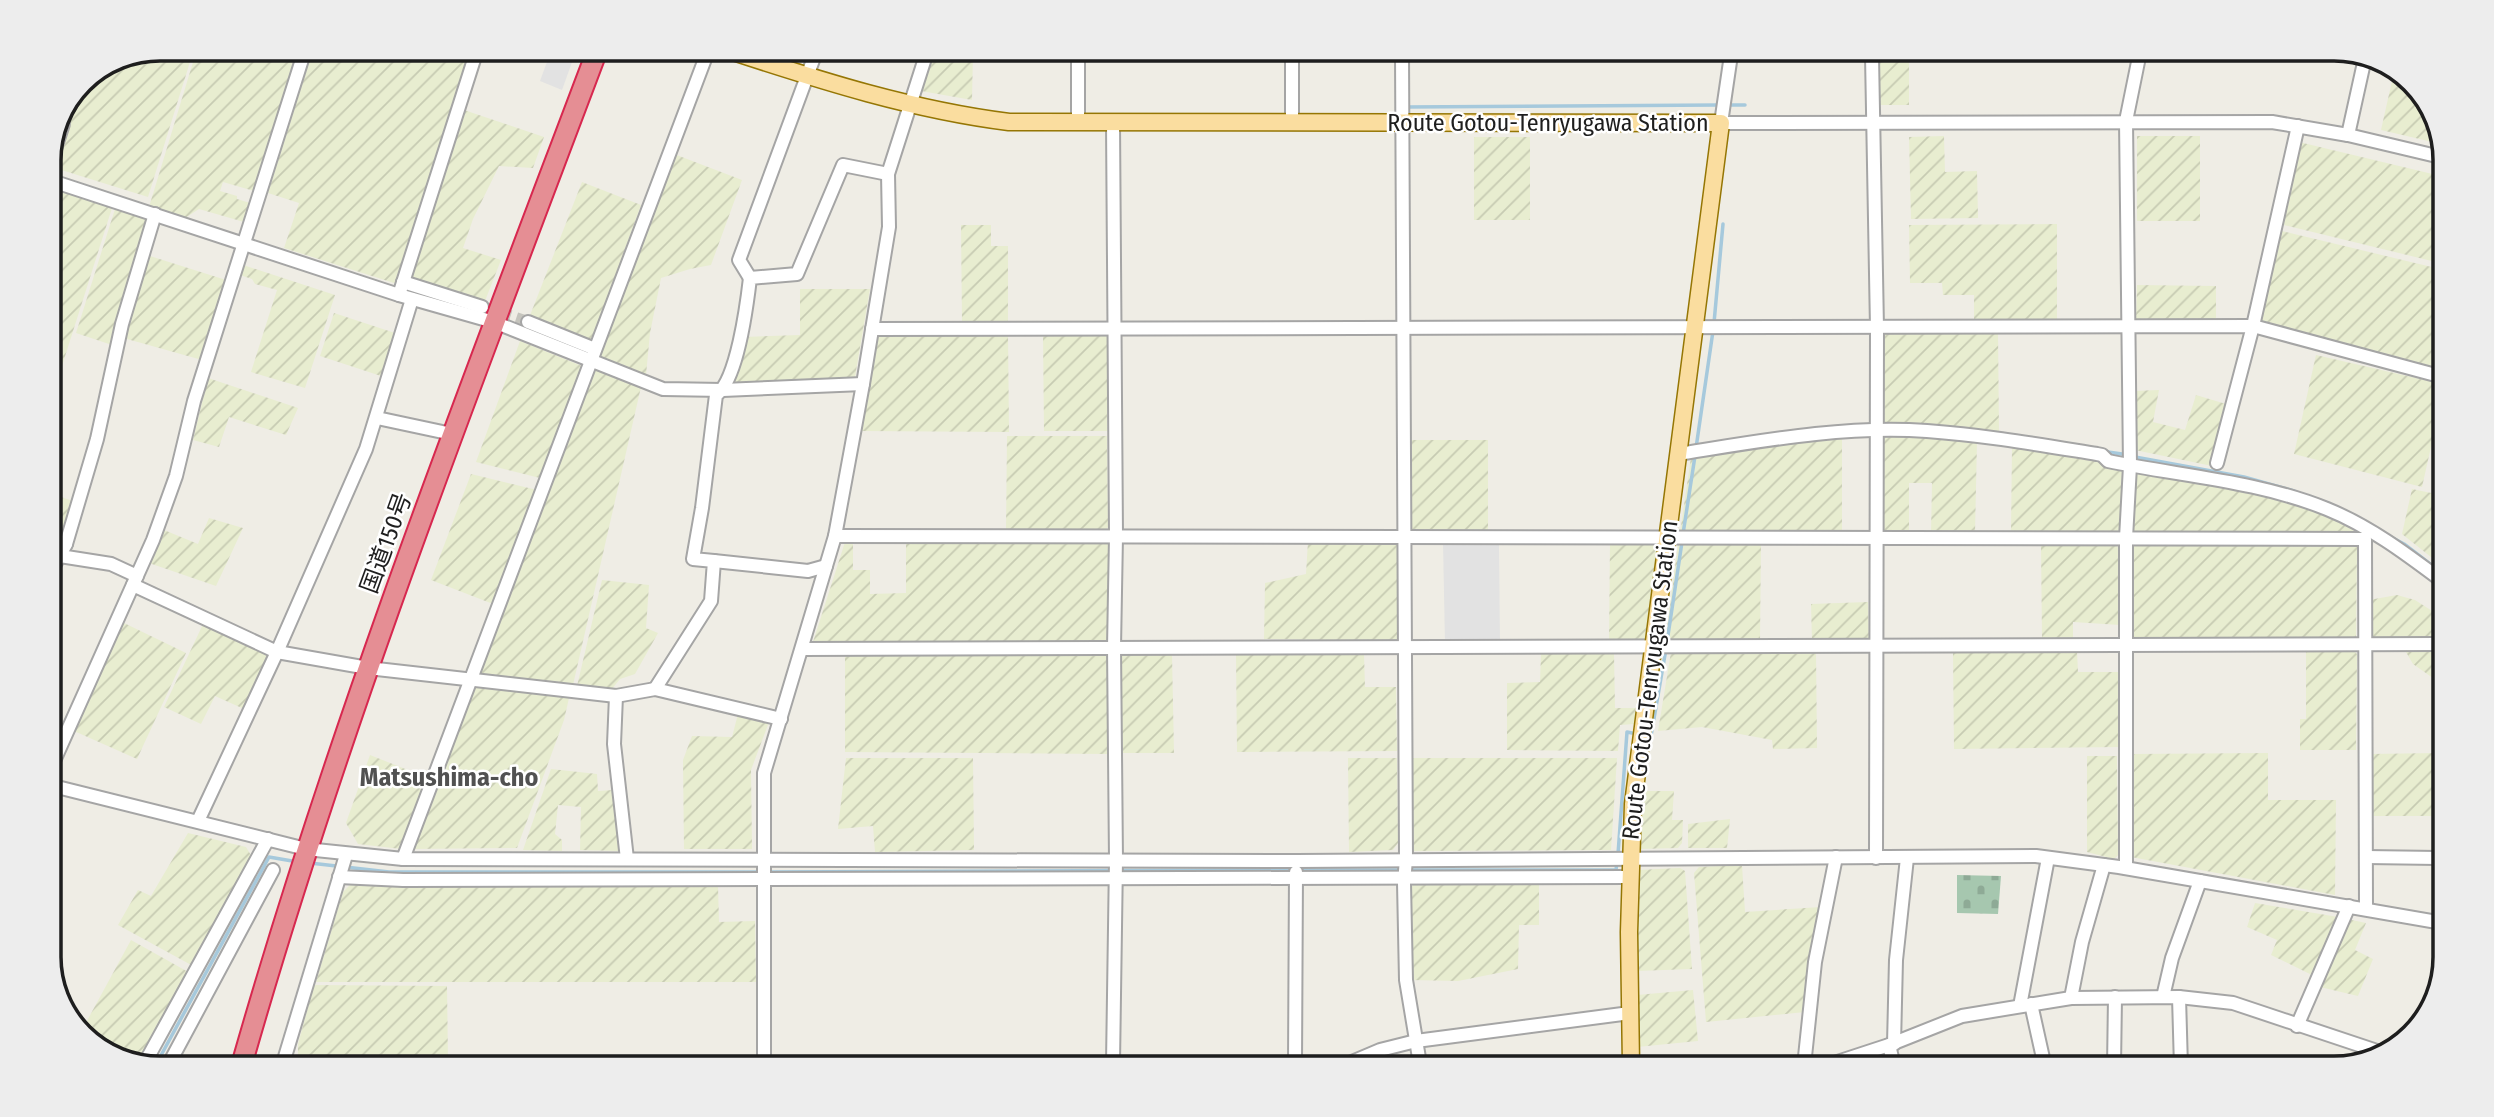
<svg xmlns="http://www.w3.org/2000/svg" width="2494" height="1117" viewBox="0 0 2494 1117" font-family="'Fira Sans Condensed','Noto Sans JP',sans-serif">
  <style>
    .farmland { fill: url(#farmland-furrows) }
    .cemetery { fill: url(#cemetery-stones) }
    .parking { fill: #e2e2e2 }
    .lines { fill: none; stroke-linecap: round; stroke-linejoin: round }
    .stream { stroke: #a6c9dc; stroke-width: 3.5 }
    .minor-tunnel { stroke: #c5c4bd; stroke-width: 12; stroke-dasharray: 12 6; stroke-linecap: butt }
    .minor-casing { stroke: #a5a5a5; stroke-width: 16 }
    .major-casing { stroke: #957604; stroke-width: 19 }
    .highway-casing { stroke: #d7284f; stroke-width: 23 }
    .minor { stroke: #fff; stroke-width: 12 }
    .major { stroke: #fadd9f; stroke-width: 16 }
    .highway { stroke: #e58e94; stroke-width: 19 }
    .labels { text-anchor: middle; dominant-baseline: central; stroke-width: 5; stroke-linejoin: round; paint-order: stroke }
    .street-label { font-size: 24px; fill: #1e1e1e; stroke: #fff }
    .neighbourhood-label { font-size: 26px; font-weight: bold; fill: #515151; stroke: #fff }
    .rim { fill: none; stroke: #1e1e1e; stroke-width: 3.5 }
  </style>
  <defs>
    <pattern id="farmland-furrows" width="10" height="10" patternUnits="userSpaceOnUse" patternTransform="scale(1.75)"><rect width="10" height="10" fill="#e8edd0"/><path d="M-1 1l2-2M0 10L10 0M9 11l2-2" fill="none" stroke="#c7cbb2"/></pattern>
    <pattern id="cemetery-stones" width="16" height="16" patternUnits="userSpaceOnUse" patternTransform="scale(1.75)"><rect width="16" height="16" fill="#a6c7af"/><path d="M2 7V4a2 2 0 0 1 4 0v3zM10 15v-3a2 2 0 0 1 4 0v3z" fill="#8eaa96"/></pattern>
  </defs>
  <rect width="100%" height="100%" fill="#efede5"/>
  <g class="farmland">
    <polygon points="161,49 194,49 148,197 55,168 82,81"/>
    <polygon points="197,49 300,50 254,191 223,182 220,191 237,196 237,199 250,203 244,222 199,209 185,218 149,207"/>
    <polygon points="313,50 470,50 398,280 394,283 284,248 299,203 268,193"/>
    <polygon points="933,52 973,52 972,100 921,91"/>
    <rect x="1877" y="56" width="32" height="49"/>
    <polygon points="2394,72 2426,98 2441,144 2381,130"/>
    <polygon points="464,110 544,137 533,168 499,166 473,219 463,248 501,260 485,301 416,280 411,274"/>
    <polygon points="1944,136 1945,172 1977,171 1978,218 1911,219 1909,137"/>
    <rect x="2137" y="136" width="63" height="85"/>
    <rect x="1474" y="137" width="56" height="83"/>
    <polygon points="2299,142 2445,177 2444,264 2280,224"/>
    <polygon points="674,154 742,180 711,265 690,269 661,278 650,333 646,375 643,377 600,360 598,353"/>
    <polygon points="582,182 641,205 592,340 588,340 529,318"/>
    <polygon points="52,188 112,208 49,407 49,191"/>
    <polygon points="115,209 145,219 148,222 112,345 76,333"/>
    <polygon points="2057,224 2057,321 1974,321 1974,295 1943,295 1942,283 1910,283 1909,225"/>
    <polygon points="961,225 991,225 991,246 1008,246 1008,322 962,323"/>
    <polygon points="2278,230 2444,270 2443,372 2256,329"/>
    <polygon points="150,256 226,280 202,360 127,339 128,324"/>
    <polygon points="243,265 335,295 305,388 251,372 277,290 255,284 252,279 240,275"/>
    <polygon points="2137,285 2216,286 2216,320 2205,320 2205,322 2136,321"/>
    <polygon points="800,289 870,289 855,377 852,381 727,385 744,337 800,335"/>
    <polygon points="334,313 398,334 384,377 320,356"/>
    <polygon points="1998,332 1999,434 1879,424 1879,333"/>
    <polygon points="1102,333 1108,338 1107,431 1044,431 1043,334"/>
    <polygon points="876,335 1008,335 1009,432 860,431"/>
    <polygon points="520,341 582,366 540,478 476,462"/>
    <polygon points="2316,355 2442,384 2442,398 2422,487 2294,454"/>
    <polygon points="594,368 641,387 573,685 482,675 479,670"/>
    <polygon points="208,378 298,408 286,435 229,417 219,447 193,440"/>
    <polygon points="2159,390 2153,422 2185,430 2196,395 2226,404 2212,466 2135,450 2134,391"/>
    <polygon points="1883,434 1927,436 1977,442 1975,533 1931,533 1932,483 1909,483 1909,533 1882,534 1879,439"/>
    <polygon points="1007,436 1107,436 1108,527 1104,532 1006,531"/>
    <polygon points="1842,439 1842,533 1680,533 1691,457 1789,443"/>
    <polygon points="1411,440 1488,440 1488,530 1412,529 1407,525 1408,445"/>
    <polygon points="2012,446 2095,459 2104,465 2118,468 2122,472 2120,529 2116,533 2011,532"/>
    <polygon points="2138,471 2253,490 2323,514 2358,533 2135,532 2133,529 2135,474"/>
    <polygon points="471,474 537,490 493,604 431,580"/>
    <polygon points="2412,489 2441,495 2441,565 2402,534"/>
    <polygon points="49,493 73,501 64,529 59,538 49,535"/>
    <polygon points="209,518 243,528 216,586 149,563 164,530 198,544"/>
    <polygon points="1105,541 1108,544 1108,639 1105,641 813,642 845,542 853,542 853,570 870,570 870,594 906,593 906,542"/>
    <polygon points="1308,541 1397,541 1398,641 1264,639 1265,583 1306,574"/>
    <polygon points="1610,541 1658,543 1645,640 1609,641"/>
    <polygon points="1761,544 1760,640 1665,641 1678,545"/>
    <polygon points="2113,544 2118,547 2120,625 2073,622 2073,641 2042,640 2041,545"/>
    <polygon points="2354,544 2357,547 2356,637 2354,640 2134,640 2131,637 2131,548 2134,545"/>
    <polygon points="602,580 649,585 646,628 658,633 635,674 620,679 611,690 577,686"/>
    <polygon points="2397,595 2415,600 2440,616 2440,639 2371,639 2369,600"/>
    <polygon points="1868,602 1869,640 1812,641 1811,604"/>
    <polygon points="122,622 186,653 137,759 74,731"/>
    <polygon points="204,622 271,656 244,709 215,696 201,724 164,707"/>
    <polygon points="2353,650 2357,654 2356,750 2300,750 2300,719 2306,719 2306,651"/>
    <polygon points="1816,651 1817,748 1773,749 1772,740 1702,727 1658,731 1671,652"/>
    <polygon points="2077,651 2078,672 2118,672 2119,747 1954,749 1953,653"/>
    <polygon points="2406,652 2440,652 2440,683 2413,664"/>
    <polygon points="1614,653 1615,708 1637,708 1634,724 1620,725 1618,751 1507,750 1507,683 1540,682 1541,654"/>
    <polygon points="845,654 1103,654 1109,658 1107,754 845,752"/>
    <polygon points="1172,654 1174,753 1119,753 1118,660 1121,655"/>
    <polygon points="1364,654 1365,687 1396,687 1397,751 1237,752 1236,655"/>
    <polygon points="478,685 569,698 564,720 517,848 413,849 471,690"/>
    <polygon points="738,714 769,722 751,770 752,849 684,849 683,760 692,736 732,737"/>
    <polygon points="2268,753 2268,800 2336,800 2335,895 2131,857 2132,754"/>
    <polygon points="2439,753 2438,816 2369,816 2369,754"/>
    <polygon points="370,755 428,778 401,849 358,844 346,823"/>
    <polygon points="2087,756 2117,756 2118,855 2114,859 2087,852"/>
    <polygon points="846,758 973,758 974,850 875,852 873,826 838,829"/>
    <polygon points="1348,758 1397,758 1398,843 1393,850 1349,852"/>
    <polygon points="1409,758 1617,758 1611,850 1414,851 1409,848"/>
    <polygon points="551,769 597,774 598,791 613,790 620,849 619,851 580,850 581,807 558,805 555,834 562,840 562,851 523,850"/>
    <polygon points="1643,791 1674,791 1672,820 1683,820 1682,843 1678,848 1639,849"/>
    <polygon points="1730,819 1727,848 1688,848 1688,824"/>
    <polygon points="188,833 246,847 252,857 193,966 118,925 138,890 151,896"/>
    <polygon points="1742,865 1745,912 1821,907 1805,1012 1706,1022 1694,873 1699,867"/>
    <polygon points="1680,868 1685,871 1692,969 1637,971 1638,870"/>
    <polygon points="1539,883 1539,925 1519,925 1518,969 1458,981 1410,980 1409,890 1414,884"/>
    <polygon points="351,884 407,886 718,886 719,922 755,921 756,982 316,982 343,892"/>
    <polygon points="2255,903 2338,917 2314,976 2271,955 2277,940 2247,927"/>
    <polygon points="2347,919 2366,923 2355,950 2373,959 2358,996 2320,987"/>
    <polygon points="131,940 190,973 143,1059 118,1059 82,1030"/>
    <polygon points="314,985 447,986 448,1061 298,1060 298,1044"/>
    <polygon points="1693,990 1698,1041 1637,1047 1637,995"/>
  </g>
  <polygon class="cemetery" points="1957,875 2001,876 1998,914 1957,913"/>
  <g class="parking">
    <polygon points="551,51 576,51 562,90 540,81"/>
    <polygon points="1443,542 1499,543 1500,646 1445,644"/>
  </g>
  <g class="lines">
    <g class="stream">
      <polyline points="1727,105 1745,105"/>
      <polyline points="1405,107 1719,105"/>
      <polyline points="1714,323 1723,224"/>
      <polyline points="1696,448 1713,331"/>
      <polyline points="2108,452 2122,454"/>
      <polyline points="2135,457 2244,477 2294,491"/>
      <polyline points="2308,496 2330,504"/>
      <polyline points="1683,534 1695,456"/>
      <polyline points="2389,536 2404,544 2434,567"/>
      <polyline points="1667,642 1682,542"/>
      <polyline points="1651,736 1666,649"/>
      <polyline points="1618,854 1627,732 1632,733"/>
      <polyline points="310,863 389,872 760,872"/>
      <polyline points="1300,870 1400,870"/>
      <polyline points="1408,870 1616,870 1617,862"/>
      <polyline points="768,872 1292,870"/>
      <polyline points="159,1059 269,857 298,862"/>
    </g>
    <polyline class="minor-tunnel" points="482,307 528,322"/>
    <g class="minor-casing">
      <g id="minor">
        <polyline points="1078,53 1078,122"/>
        <polyline points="1402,54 1406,859 1404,883 1406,980 1420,1064"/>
        <polyline points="1731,55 1721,123 2272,122 2348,135 2445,158"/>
        <polyline points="1872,56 1877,328 1876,858"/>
        <polyline points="1113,123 1116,536 1114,647 1116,860 1113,1063"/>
        <polyline points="1292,123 1292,53"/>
        <polyline points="2348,135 2365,58"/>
        <polyline points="49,167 63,124"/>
        <polyline points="49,180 399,295 494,322 663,389 723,390 863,384"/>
        <polyline points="750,278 739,260 816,52"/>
        <polyline points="403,282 482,307"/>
        <polyline points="399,295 477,50"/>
        <polyline points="528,322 595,349"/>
        <polyline points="872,329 2253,326 2443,377"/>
        <polyline points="377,418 452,434"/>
        <path d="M1678 454C1760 441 1845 425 1927 431 1984 435 2041 445 2097 454L2102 455 2108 461C2181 476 2258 481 2327 509 2369 526 2405 553 2441 580"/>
        <polyline points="2217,463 2253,326 2298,126"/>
        <polyline points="835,536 2365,539 2366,909"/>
        <polyline points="49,539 66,544"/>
        <polyline points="60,556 111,564 137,576"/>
        <polyline points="714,561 808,571 826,566"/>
        <polyline points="49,575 66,544 97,439 122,324 155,214"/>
        <polyline points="133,585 277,652 368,668 616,696 655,689 781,719"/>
        <polyline points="802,649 2440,644"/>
        <path d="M655 689 711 601 714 561 693 559 702 508 716 395C737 381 747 304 750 278L797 274 843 165 888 174"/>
        <polyline points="616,696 614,744 627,859"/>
        <polyline points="49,772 153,540 176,476 194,401 305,50"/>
        <polyline points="49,785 306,849 403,859 1296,861 2036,856 2119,867 2437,922"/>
        <polyline points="198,821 277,652 366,449 412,299"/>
        <polyline points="2366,857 2438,858"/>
        <polyline points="403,859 708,51"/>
        <polyline points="2126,868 2126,538 2130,466 2126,121 2139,57"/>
        <polyline points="339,877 403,880 1629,877"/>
        <polyline points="2163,997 2172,958 2200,881"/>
        <polyline points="2179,997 2181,1067"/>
        <polyline points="2071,998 2082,942 2104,865"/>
        <polyline points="2031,1004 2045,1067"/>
        <polyline points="2020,1006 2048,858"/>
        <polyline points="2297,1026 2349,906"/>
        <polyline points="1894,1044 1896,960 1907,858"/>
        <polyline points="1889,1045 1894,1066"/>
        <polyline points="147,1059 268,839"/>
        <polyline points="171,1060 273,870"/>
        <polyline points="284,1060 346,855"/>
        <polyline points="764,1062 764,773 835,536 863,384 889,227 888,174 927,52"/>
        <polyline points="1295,1064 1296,872"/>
        <polyline points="1347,1064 1380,1050 1416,1041 1630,1013"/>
        <polyline points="1804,1066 1815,962 1836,857"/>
        <polyline points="1825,1066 1889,1045 1962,1016 2071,998 2179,997 2233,1003 2383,1053"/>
        <polyline points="2114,1067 2115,997"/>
      </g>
    </g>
    <g class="major-casing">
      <path id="major" d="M730 51C822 81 913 110 1009 122L1721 123 1633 804 1629 932 1631 1065"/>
    </g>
    <g class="highway-casing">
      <path id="highway" d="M243 1060C341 717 471 385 597 51"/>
    </g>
    <use href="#minor" class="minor"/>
    <use href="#major" class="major"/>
    <use href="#highway" class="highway"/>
  </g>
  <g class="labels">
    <g class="street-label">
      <text x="1548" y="123">Route Gotou-Tenryugawa Station</text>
      <text transform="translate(386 543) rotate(-70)">国道150号</text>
      <text transform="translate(1650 680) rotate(-83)">Route Gotou-Tenryugawa Station</text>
    </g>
    <g class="neighbourhood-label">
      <text x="449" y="777">Matsushima-cho</text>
    </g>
  </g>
  <path d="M0 0H2494V1117H0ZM160 61H2334A99 99 0 0 1 2433 160V957A99 99 0 0 1 2334 1056H160A99 99 0 0 1 61 957V160A99 99 0 0 1 160 61Z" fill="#ededed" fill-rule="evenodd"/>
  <path class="rim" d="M160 61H2334A99 99 0 0 1 2433 160V957A99 99 0 0 1 2334 1056H160A99 99 0 0 1 61 957V160A99 99 0 0 1 160 61Z"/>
</svg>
